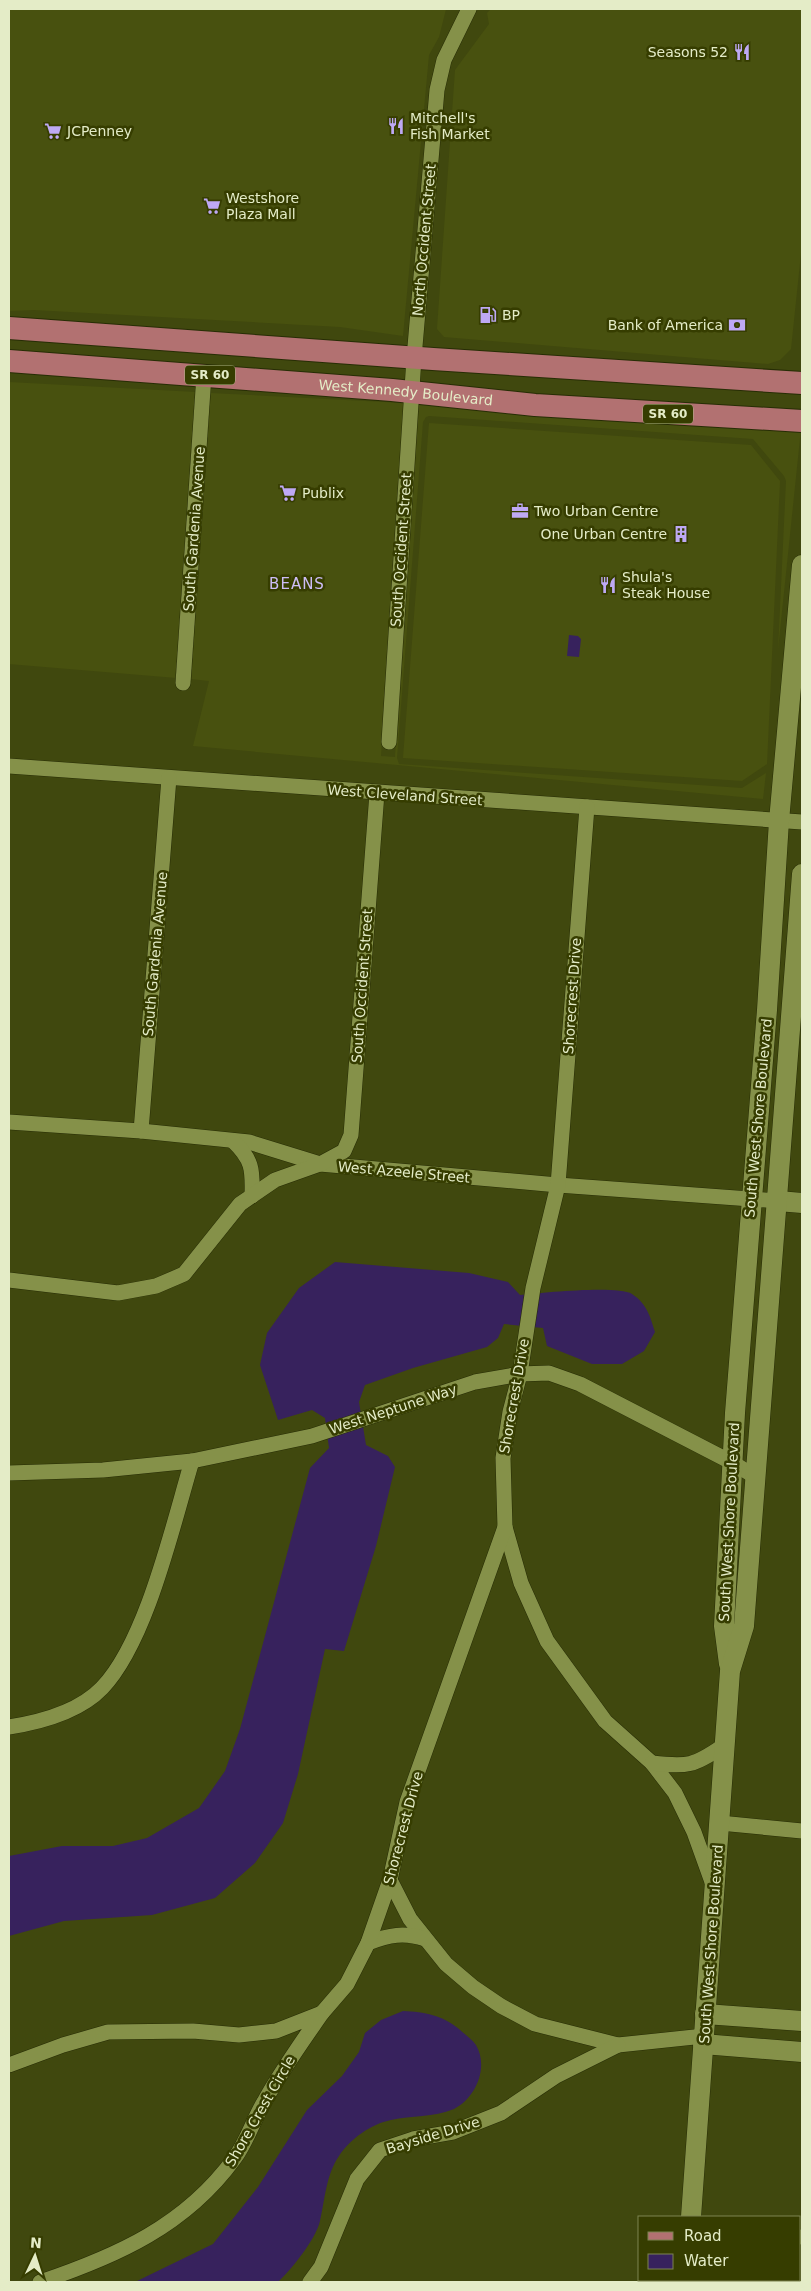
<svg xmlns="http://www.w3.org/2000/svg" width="811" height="2291" viewBox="0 0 811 2291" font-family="'DejaVu Sans',sans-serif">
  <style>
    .built { fill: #48510f }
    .water { fill: #37225d }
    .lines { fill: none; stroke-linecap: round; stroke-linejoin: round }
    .street-casing { stroke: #272d05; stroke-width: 16 }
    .secondary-casing { stroke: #272d05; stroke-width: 21 }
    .primary-casing { stroke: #272d05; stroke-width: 24 }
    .street { stroke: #859149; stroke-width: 15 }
    .secondary { stroke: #859149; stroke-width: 20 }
    .primary { stroke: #b27171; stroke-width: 22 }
    .labels { text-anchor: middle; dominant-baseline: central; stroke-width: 5; stroke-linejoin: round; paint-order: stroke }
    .shield { fill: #363d00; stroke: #b0b88b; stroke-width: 1 }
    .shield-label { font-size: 12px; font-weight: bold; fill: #e4ecc7 }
    .poi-label { font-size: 14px; fill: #e4ecc7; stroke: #363d00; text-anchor: start }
    .street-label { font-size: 14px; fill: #e4ecc7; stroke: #363d00 }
    .neighbourhood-label { font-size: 15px; letter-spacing: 1px; fill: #cdbdf6; stroke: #363d00 }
  </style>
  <rect width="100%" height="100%" fill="#40480e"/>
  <g class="built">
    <polygon points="9,9 446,9 439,37 429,55 403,336 340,327 34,310 9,311"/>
    <polygon points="491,9 802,9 802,244 791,349 780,360 768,364 444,337 437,329 455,70 489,24 487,13"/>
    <polygon points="9,382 196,392 177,678 9,664"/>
    <polygon points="210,393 404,403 381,756 395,757 418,404 801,429 778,650 786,481 784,476 753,439 429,416 426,417 423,422 397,758 399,764 742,788 766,773 763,799 193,746 209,681 191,679"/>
    <polygon points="429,423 751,445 780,481 767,764 742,781 403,758"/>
  </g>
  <g class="water">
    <polygon points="569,635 578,636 581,639 579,657 567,656"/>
    <path d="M335 1262 469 1273 508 1282 520 1295C541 1293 617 1285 632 1294 647 1304 650 1316 655 1332L644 1351 622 1364H592L547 1346 543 1328 504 1324 498 1338 487 1347 413 1368 365 1385 359 1402 366 1445 388 1456 395 1467 376 1546 344 1651 325 1649 298 1774 283 1823 255 1863 215 1898 152 1915 64 1921 9 1936V1856L62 1846H113L147 1838 199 1808 225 1771 240 1729 310 1468 329 1448 325 1418 312 1410 278 1420 260 1365 267 1333 299 1288Z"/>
    <path d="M403 2011C425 2012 442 2015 459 2029 464 2034 472 2039 476 2045 489 2067 476 2098 454 2109 433 2118 412 2115 391 2120 371 2124 350 2139 339 2156 326 2175 325 2199 320 2221 316 2239 291 2270 278 2282H135L213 2244 258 2187 307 2110 342 2076 359 2052 365 2033 381 2020Z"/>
  </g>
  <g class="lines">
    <g class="street-casing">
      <g id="street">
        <polyline points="183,683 204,375"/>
        <polyline points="389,742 414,358 437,90 444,60 469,9"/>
        <polyline points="9,766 802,822"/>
        <polyline points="9,1122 141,1131 249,1142 320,1164 558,1185 778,1201"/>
        <polyline points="141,1131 169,778"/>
        <path d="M233 1141C252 1159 253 1169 252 1196"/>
        <polyline points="9,1280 118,1293 156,1286 184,1274 240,1204 275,1180 320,1164 344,1151 351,1135 377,793"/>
        <polyline points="9,1473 103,1470 192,1461 312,1436 475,1382 520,1374 549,1373 580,1384 733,1463 754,1476"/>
        <polyline points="505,1527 521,1583 547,1641 605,1721 652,1763 675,1793 694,1832 712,1882"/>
        <path d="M9 1727C41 1722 79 1712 102 1688 147 1641 173 1524 192 1461"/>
        <path d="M652 1763C688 1767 694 1766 723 1746"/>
        <polyline points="720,1823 802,1831"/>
        <polyline points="390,1880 410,1919 446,1964 473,1987 501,2006 535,2024 618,2045 704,2036"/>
        <path d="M368 1943C389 1935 404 1932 425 1939"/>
        <polyline points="322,2013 347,1984 368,1943 390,1880 407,1802 505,1527 503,1458 510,1412 520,1374 533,1288 558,1185 587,807"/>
        <path d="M9 2065 63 2045 108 2032 193 2031 239 2035 276 2031 322 2013C302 2042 281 2071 264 2102 253 2120 247 2142 234 2159 185 2226 117 2256 40 2282"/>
        <polyline points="800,2237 802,2237"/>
        <polyline points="310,2282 321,2267 357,2179 380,2150 413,2139 453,2132 501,2113 556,2076 618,2045"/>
      </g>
    </g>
    <g class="secondary-casing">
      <g id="secondary">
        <polyline points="778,1201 802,1203"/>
        <polyline points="729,1664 724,1626 735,1413 767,1010 779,821 802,565"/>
        <polyline points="705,2014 802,2021"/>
        <polyline points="703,2044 802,2052"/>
        <polyline points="691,2217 730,1671 744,1626 802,874"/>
        <polyline points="687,2282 687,2280"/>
      </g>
    </g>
    <g class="primary-casing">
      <g id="primary">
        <polyline points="9,328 433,359 802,383"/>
        <path id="s1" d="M9 361 392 390 535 405 802 421"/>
      </g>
    </g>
    <use href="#street" class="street"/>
    <use href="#secondary" class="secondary"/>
    <use href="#primary" class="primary"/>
  </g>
  <defs>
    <g id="restaurant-bare" transform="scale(1.35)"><path d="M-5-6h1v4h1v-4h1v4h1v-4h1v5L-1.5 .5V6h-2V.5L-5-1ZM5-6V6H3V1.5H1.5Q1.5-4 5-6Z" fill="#bea9f4" stroke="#363d00" stroke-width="2.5" paint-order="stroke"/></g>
    <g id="supermarket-bare" transform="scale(1.35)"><path d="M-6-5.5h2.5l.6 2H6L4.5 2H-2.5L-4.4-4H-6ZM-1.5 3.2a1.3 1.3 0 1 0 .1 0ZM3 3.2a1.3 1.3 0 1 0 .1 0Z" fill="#bea9f4" stroke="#363d00" stroke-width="2.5" paint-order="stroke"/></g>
    <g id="fuel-bare" transform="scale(1.35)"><path d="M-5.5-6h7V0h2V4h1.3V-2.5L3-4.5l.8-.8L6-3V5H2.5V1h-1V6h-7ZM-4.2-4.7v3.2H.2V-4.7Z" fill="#bea9f4" stroke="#363d00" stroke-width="2.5" paint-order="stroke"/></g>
    <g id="bank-bare" transform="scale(1.35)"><path d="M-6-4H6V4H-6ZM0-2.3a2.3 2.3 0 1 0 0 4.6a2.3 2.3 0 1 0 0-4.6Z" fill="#bea9f4" stroke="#363d00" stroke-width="2.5" paint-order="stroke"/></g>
    <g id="office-bare" transform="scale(1.35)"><path d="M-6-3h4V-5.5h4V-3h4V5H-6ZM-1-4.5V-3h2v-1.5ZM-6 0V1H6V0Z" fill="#bea9f4" stroke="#363d00" stroke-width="2.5" paint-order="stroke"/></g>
    <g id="building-bare" transform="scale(1.35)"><path d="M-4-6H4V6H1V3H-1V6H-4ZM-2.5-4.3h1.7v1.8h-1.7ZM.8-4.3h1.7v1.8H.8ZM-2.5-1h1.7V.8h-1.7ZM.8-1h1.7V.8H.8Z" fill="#bea9f4" stroke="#363d00" stroke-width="2.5" paint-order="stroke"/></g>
  </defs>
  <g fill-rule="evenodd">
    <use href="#restaurant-bare" x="742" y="52"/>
    <use href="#restaurant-bare" x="396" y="126"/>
    <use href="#supermarket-bare" x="53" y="131"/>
    <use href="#supermarket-bare" x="212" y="206"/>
    <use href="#fuel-bare" x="488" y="315"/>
    <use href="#bank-bare" x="737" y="325"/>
    <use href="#supermarket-bare" x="288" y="493"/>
    <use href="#office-bare" x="520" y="511"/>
    <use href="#building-bare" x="681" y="534"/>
    <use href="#restaurant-bare" x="608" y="585"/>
  </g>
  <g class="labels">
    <g class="shield">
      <rect x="185" y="365.5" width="50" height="19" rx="4"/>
      <rect x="643" y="404.5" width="50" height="19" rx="4"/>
    </g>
    <g class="shield-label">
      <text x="210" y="375">SR 60</text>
      <text x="668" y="414">SR 60</text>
    </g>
    <g class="poi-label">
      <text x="728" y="52" text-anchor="end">Seasons 52</text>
      <text x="410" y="118">Mitchell's<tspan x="410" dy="16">Fish Market</tspan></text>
      <text x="67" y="131">JCPenney</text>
      <text x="226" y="198">Westshore<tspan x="226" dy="16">Plaza Mall</tspan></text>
      <text x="502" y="315">BP</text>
      <text x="723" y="325" text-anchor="end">Bank of America</text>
      <text x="302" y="493">Publix</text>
      <text x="534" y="511">Two Urban Centre</text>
      <text x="667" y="534" text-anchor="end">One Urban Centre</text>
      <text x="622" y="577">Shula's<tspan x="622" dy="16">Steak House</tspan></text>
    </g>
    <g class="street-label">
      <text transform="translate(424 240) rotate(-85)">North Occident Street</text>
      <text stroke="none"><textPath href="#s1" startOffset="398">West Kennedy Boulevard</textPath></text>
      <text transform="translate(194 529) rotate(-86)">South Gardenia Avenue</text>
      <text transform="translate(401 550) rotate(-86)">South Occident Street</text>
      <text transform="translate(405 795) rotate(4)">West Cleveland Street</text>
      <text transform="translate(155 954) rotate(-85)">South Gardenia Avenue</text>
      <text transform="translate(362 986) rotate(-86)">South Occident Street</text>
      <text transform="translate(572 996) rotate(-86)">Shorecrest Drive</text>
      <text transform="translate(758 1118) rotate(-85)">South West Shore Boulevard</text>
      <text transform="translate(404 1172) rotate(5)">West Azeele Street</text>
      <text transform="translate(514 1396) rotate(-80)">Shorecrest Drive</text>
      <text transform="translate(393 1409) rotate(-18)">West Neptune Way</text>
      <text transform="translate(729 1522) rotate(-87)">South West Shore Boulevard</text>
      <text transform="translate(403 1828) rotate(-75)">Shorecrest Drive</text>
      <text transform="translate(711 1944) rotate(-86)">South West Shore Boulevard</text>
      <text transform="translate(260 2111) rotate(-60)">Shore Crest Circle</text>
      <text transform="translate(433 2135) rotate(-17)">Bayside Drive</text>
    </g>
    <g class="neighbourhood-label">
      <text x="297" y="584">BEANS</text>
    </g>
  </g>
  <rect width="811" height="2291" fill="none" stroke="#e4ecc7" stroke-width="20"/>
  <rect x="638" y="2216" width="162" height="65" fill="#363d00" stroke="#7c8350"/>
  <rect x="648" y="2232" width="25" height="8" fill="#b27171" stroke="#7c8350"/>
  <text x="684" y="2241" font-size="15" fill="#e4ecc7">Road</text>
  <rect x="648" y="2254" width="25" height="15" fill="#37225d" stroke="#7c8350"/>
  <text x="684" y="2266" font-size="15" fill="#e4ecc7">Water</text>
  <g transform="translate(35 2256) rotate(4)" stroke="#363d00" stroke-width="4" paint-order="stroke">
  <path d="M0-4L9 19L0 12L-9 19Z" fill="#e4ecc7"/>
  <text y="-8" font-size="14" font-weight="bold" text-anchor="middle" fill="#e4ecc7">N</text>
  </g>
</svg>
